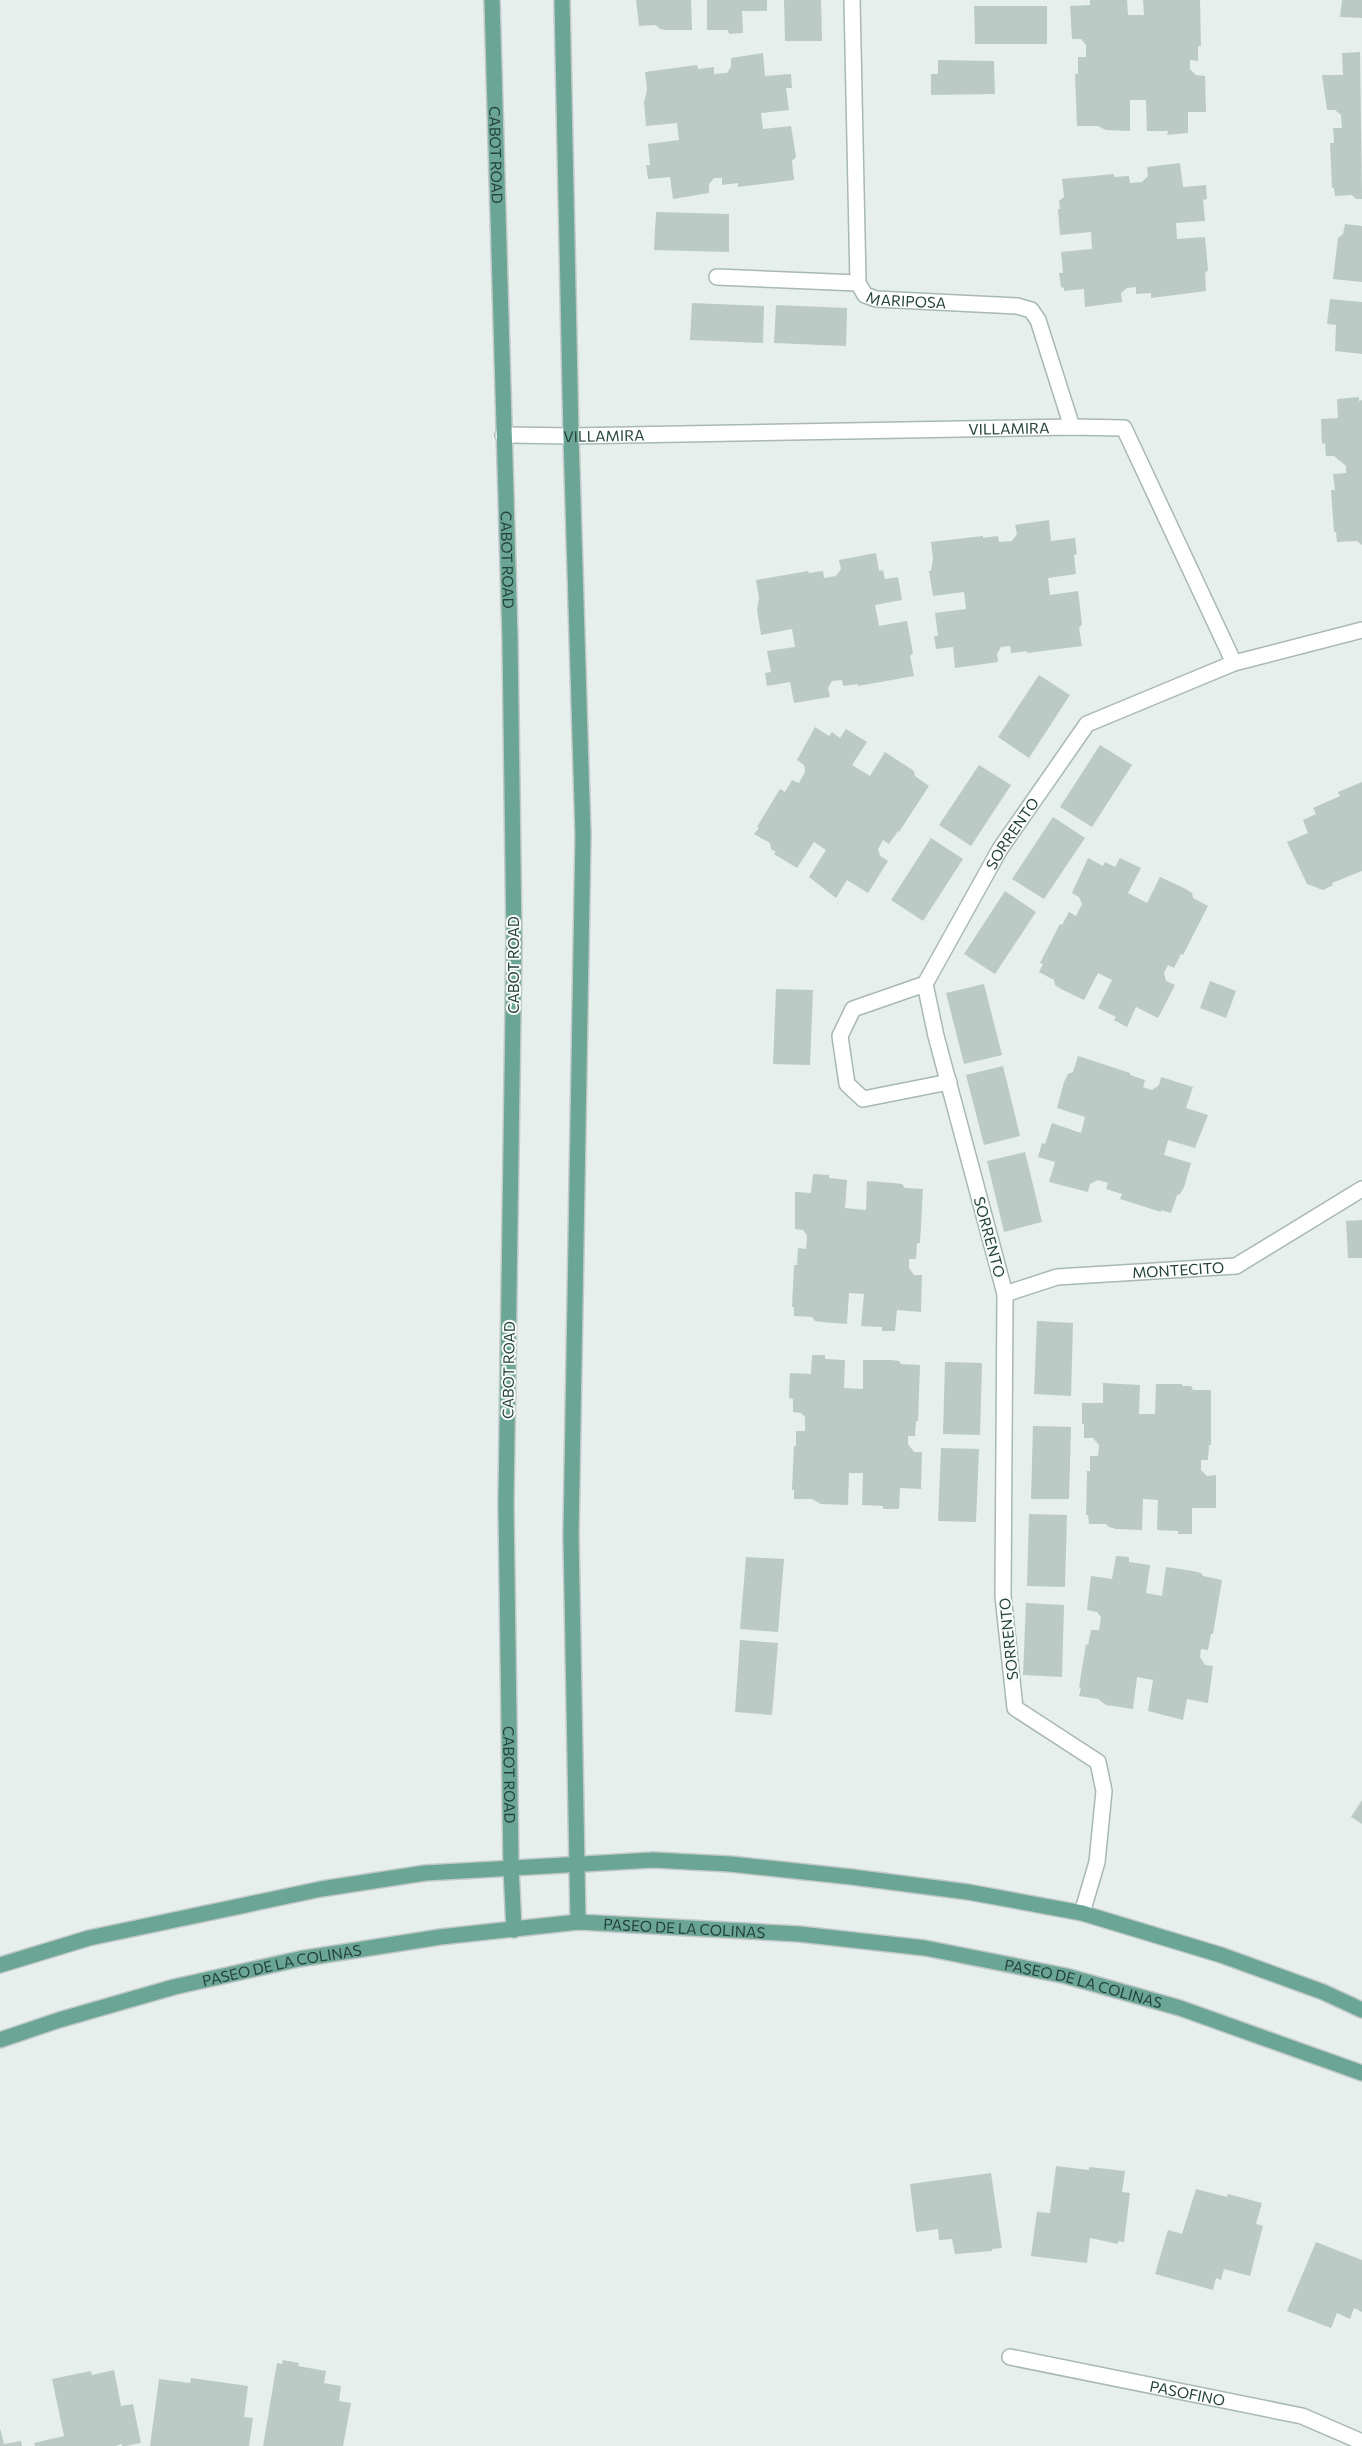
<svg xmlns="http://www.w3.org/2000/svg" width="1362" height="2446" viewBox="0 0 1362 2446" font-family="Commissioner,sans-serif">
  <style>
    .building { fill: #bbcac4 }
    .lines { fill: none; stroke-linecap: round; stroke-linejoin: round }
    .minor-casing { stroke: #a8b8b2; stroke-width: 18 }
    .major-casing { stroke: #c2cac8; stroke-width: 18 }
    .minor { stroke: #fff; stroke-width: 15 }
    .major { stroke: #6aa596; stroke-width: 15 }
    .labels { text-anchor: middle; dominant-baseline: central; stroke-width: 4; stroke-linejoin: round; paint-order: stroke }
    .street-label { font-size: 15px; fill: #24423a; stroke: #f7fbf9 }
  </style>
  <rect width="100%" height="100%" fill="#e6efeb"/>
  <g class="building">
    <polygon points="636,0 691,0 692,30 666,30 660,29 656,25 639,26"/>
    <polygon points="707,0 767,0 767,11 742,11 743,33 729,34 728,30 707,30"/>
    <polygon points="784,0 821,0 822,41 785,41"/>
    <polygon points="1090,0 1127,0 1128,15 1144,15 1143,0 1200,0 1201,46 1198,46 1198,61 1190,60 1190,69 1196,75 1205,76 1206,112 1188,112 1188,133 1167,135 1168,131 1147,131 1146,100 1130,100 1130,131 1106,130 1098,126 1077,126 1075,74 1078,74 1078,57 1086,57 1086,45 1081,39 1072,39 1070,6 1090,5"/>
    <polygon points="1342,0 1362,0 1362,18 1340,17"/>
    <polygon points="974,6 1047,6 1047,44 975,44"/>
    <polygon points="1360,52 1362,199 1356,199 1352,195 1335,196 1334,188 1332,188 1330,143 1334,143 1333,128 1342,128 1341,115 1335,110 1327,110 1322,75 1343,75 1342,53"/>
    <polygon points="763,53 765,76 791,74 792,88 786,88 789,110 761,113 763,129 791,126 796,157 792,161 794,180 738,187 738,183 722,185 722,178 714,178 709,184 709,193 673,199 670,177 648,179 646,165 650,165 648,144 679,140 677,123 646,126 644,102 647,90 645,72 697,65 698,69 714,67 714,74 727,73 731,67 731,58"/>
    <polygon points="938,60 994,61 995,94 931,95 931,74 938,74"/>
    <polygon points="1180,163 1183,187 1206,185 1207,199 1203,200 1205,221 1176,223 1177,239 1205,237 1208,270 1205,273 1206,291 1151,298 1151,293 1136,294 1136,287 1127,288 1121,293 1122,302 1085,307 1084,289 1064,291 1064,288 1061,287 1059,273 1063,273 1061,252 1092,249 1091,232 1060,235 1058,209 1060,209 1059,201 1064,197 1062,179 1114,174 1114,177 1129,176 1130,183 1142,182 1148,176 1147,167"/>
    <polygon points="656,212 729,214 729,252 654,250"/>
    <polygon points="1345,224 1362,226 1362,282 1333,279 1338,238 1343,234"/>
    <polygon points="1330,299 1362,302 1362,354 1335,351 1336,325 1327,324"/>
    <polygon points="692,303 764,306 763,343 690,340"/>
    <polygon points="776,305 847,308 846,346 774,343"/>
    <polygon points="1359,397 1359,401 1362,400 1362,545 1357,541 1337,542 1336,532 1334,532 1331,490 1335,490 1333,474 1346,473 1346,466 1334,456 1326,456 1325,443 1322,444 1321,419 1338,418 1337,399"/>
    <polygon points="1049,520 1051,541 1075,538 1077,554 1074,555 1076,574 1048,578 1050,595 1078,591 1082,624 1079,628 1082,646 1027,653 1027,651 1011,653 1010,646 1001,647 997,654 998,662 955,668 953,647 936,649 934,636 938,636 935,613 966,609 964,592 933,596 929,571 931,571 933,559 931,542 983,536 983,538 998,536 999,542 1012,541 1017,534 1015,525"/>
    <polygon points="876,553 879,571 883,570 885,579 898,577 902,600 875,605 879,626 907,621 913,653 910,656 914,676 858,686 858,684 843,686 842,680 832,681 828,688 830,697 794,703 790,682 767,686 765,673 771,672 767,651 795,647 792,629 761,635 757,610 759,598 756,580 808,571 809,573 823,571 824,578 836,576 841,569 839,560"/>
    <polygon points="1039,675 1070,695 1029,758 998,737"/>
    <polygon points="815,727 829,736 832,732 840,738 846,729 867,742 852,765 870,776 885,752 914,771 915,776 929,786 899,832 898,831 889,844 883,840 878,849 880,856 888,861 868,893 847,880 836,898 809,877 826,850 814,842 797,868 774,854 776,852 771,849 770,843 754,834 759,828 757,827 780,789 785,792 792,780 799,783 805,772 804,765 797,760"/>
    <polygon points="1100,745 1132,765 1092,827 1060,807"/>
    <polygon points="979,765 1011,785 971,846 939,825"/>
    <polygon points="1362,782 1362,871 1332,883 1333,885 1323,890 1307,884 1287,842 1308,833 1303,820 1316,814 1313,808 1340,796 1338,792"/>
    <polygon points="1053,817 1085,838 1044,899 1012,879"/>
    <polygon points="931,838 963,859 923,921 891,900"/>
    <polygon points="1088,858 1103,866 1105,862 1115,867 1120,858 1141,868 1128,893 1147,903 1160,877 1184,888 1192,893 1193,898 1208,906 1183,955 1181,954 1174,968 1168,965 1164,973 1166,981 1175,985 1158,1018 1136,1007 1127,1027 1114,1020 1116,1017 1098,1008 1112,980 1098,973 1084,1000 1061,989 1055,985 1054,980 1039,972 1043,964 1040,963 1060,924 1062,925 1069,912 1076,916 1082,904 1079,897 1072,893"/>
    <polygon points="1005,891 1036,912 995,974 964,954"/>
    <polygon points="1210,981 1236,991 1226,1018 1200,1008"/>
    <polygon points="984,984 1002,1055 964,1064 946,993"/>
    <polygon points="776,989 813,990 810,1065 773,1064"/>
    <polygon points="1078,1056 1130,1073 1130,1075 1145,1080 1143,1087 1152,1090 1159,1085 1161,1077 1193,1087 1186,1108 1208,1115 1195,1148 1168,1140 1164,1155 1191,1163 1184,1187 1180,1194 1177,1195 1171,1213 1161,1210 1161,1212 1120,1199 1122,1194 1106,1189 1108,1183 1098,1180 1090,1184 1088,1192 1049,1182 1055,1162 1038,1157 1042,1143 1045,1144 1052,1123 1081,1133 1085,1117 1057,1108 1064,1082 1068,1074 1073,1072"/>
    <polygon points="1003,1066 1020,1136 984,1145 966,1075"/>
    <polygon points="1025,1152 1042,1222 1004,1232 987,1161"/>
    <polygon points="813,1174 829,1175 829,1178 847,1180 845,1208 866,1210 867,1181 894,1183 902,1184 905,1188 923,1189 920,1243 917,1243 916,1259 909,1259 909,1268 914,1275 922,1275 921,1312 897,1310 895,1331 882,1331 882,1327 861,1326 864,1294 849,1293 847,1324 821,1322 815,1321 812,1317 794,1316 794,1307 792,1307 794,1265 797,1265 798,1248 806,1249 807,1235 803,1230 795,1229 795,1192 811,1193"/>
    <polygon points="1362,1220 1362,1258 1348,1258 1346,1221"/>
    <polygon points="1037,1321 1073,1323 1071,1396 1034,1394"/>
    <polygon points="812,1355 825,1355 825,1359 845,1360 844,1388 863,1389 863,1360 891,1360 899,1361 901,1364 920,1365 918,1421 916,1421 915,1436 908,1436 908,1444 914,1452 922,1452 921,1489 900,1488 899,1509 883,1509 883,1506 862,1505 863,1473 849,1473 848,1505 821,1504 812,1499 794,1499 794,1490 792,1490 794,1446 796,1446 796,1431 805,1431 805,1417 801,1413 793,1412 793,1399 789,1398 790,1373 811,1374"/>
    <polygon points="945,1362 982,1363 980,1435 943,1434"/>
    <polygon points="1103,1383 1140,1385 1139,1414 1155,1414 1156,1384 1182,1384 1182,1386 1191,1386 1193,1390 1211,1390 1211,1445 1209,1445 1208,1460 1201,1460 1201,1470 1207,1476 1216,1475 1216,1508 1192,1508 1192,1534 1178,1534 1178,1531 1157,1530 1158,1500 1143,1499 1142,1530 1116,1529 1109,1527 1106,1524 1089,1524 1088,1515 1086,1515 1087,1471 1090,1471 1090,1456 1098,1456 1099,1445 1093,1438 1084,1438 1084,1424 1082,1424 1082,1403 1103,1403"/>
    <polygon points="1033,1426 1071,1427 1069,1499 1031,1499"/>
    <polygon points="941,1448 979,1449 976,1522 938,1521"/>
    <polygon points="1029,1514 1067,1515 1065,1587 1027,1586"/>
    <polygon points="1116,1556 1129,1557 1129,1562 1150,1565 1146,1593 1162,1596 1166,1567 1193,1571 1201,1573 1203,1576 1222,1580 1213,1634 1211,1634 1208,1650 1201,1649 1200,1657 1205,1665 1213,1666 1208,1703 1187,1699 1183,1720 1148,1711 1153,1680 1137,1677 1133,1709 1106,1705 1098,1699 1079,1696 1081,1688 1079,1687 1086,1644 1088,1645 1091,1630 1099,1630 1101,1617 1097,1612 1087,1610 1091,1576 1112,1579"/>
    <polygon points="746,1557 784,1559 778,1632 740,1629"/>
    <polygon points="1026,1603 1064,1605 1062,1677 1023,1675"/>
    <polygon points="740,1640 778,1643 772,1715 735,1712"/>
    <polygon points="1362,1800 1362,1824 1351,1817"/>
    <polygon points="1056,2166 1089,2170 1089,2167 1125,2171 1122,2192 1130,2193 1124,2242 1118,2241 1118,2244 1090,2238 1087,2263 1031,2256 1037,2212 1050,2213"/>
    <polygon points="991,2173 1002,2248 992,2249 992,2251 955,2254 952,2239 939,2240 938,2229 916,2232 910,2184"/>
    <polygon points="1196,2189 1227,2197 1228,2194 1262,2203 1256,2224 1263,2226 1250,2276 1224,2269 1221,2280 1216,2278 1213,2290 1155,2274 1168,2230 1182,2234"/>
    <polygon points="1316,2242 1362,2260 1362,2312 1354,2308 1350,2319 1337,2313 1331,2328 1287,2311"/>
    <polygon points="283,2360 299,2363 298,2366 326,2371 324,2383 341,2386 339,2401 351,2403 343,2446 263,2446 277,2363 282,2364"/>
    <polygon points="114,2370 121,2406 133,2404 141,2443 126,2446 122,2446 122,2444 116,2446 35,2446 34,2443 64,2436 52,2379 91,2371 92,2375"/>
    <polygon points="191,2378 248,2386 244,2417 253,2418 249,2446 150,2446 159,2379 190,2383"/>
    <polygon points="0,2428 4,2444 21,2441 22,2446 0,2446"/>
  </g>
  <g class="lines">
    <g class="minor-casing">
      <g id="minor">
        <path id="s1" d="M852 0 858 283 865 295 876 299 1017 306 1031 310 1038 320 1072 427"/>
        <polyline points="717,277 858,283"/>
        <path id="s2" d="M503 435 571 436 1072 427 1124 428 1234 663"/>
        <polyline points="925,984 853,1009 840,1036 847,1084 863,1099 949,1082"/>
        <path id="s3" d="M1005 1294 1057 1277 1236 1266 1362 1189"/>
        <path id="s4" d="M1082 1913 1097 1862 1104 1791 1098 1762 1015 1708 1003 1596 1005 1294 936 1036 925 984 1000 849 1087 724 1234 663 1362 630"/>
        <path id="s5" d="M1010 2357 1302 2416 1362 2442"/>
      </g>
    </g>
    <g class="major-casing">
      <g id="major">
        <path id="s6" d="M492 0 510 638 514 940 506 1504 511 1867 514 1930"/>
        <polyline points="562,0 571,436 583,835 571,1535 578,1922"/>
        <polyline points="0,1965 89,1938 321,1889 425,1873 653,1860 730,1864 852,1877 968,1892 1082,1913 1221,1955 1323,1992 1362,2010"/>
        <path id="s7" d="M0 2040 59 2020 174 1987 299 1959 440 1937 578 1922 799 1934 925 1948 1066 1976 1180 2008 1362 2073"/>
      </g>
    </g>
    <use href="#minor" class="minor"/>
    <use href="#major" class="major"/>
  </g>
  <g class="labels">
    <g class="street-label">
      <text stroke="none"><textPath href="#s6" startOffset="155">CABOT ROAD</textPath></text>
      <text stroke="none"><textPath href="#s1" startOffset="339">MARIPOSA</textPath></text>
      <text stroke="none"><textPath href="#s2" startOffset="506">VILLAMIRA</textPath></text>
      <text stroke="none"><textPath href="#s2" startOffset="101">VILLAMIRA</textPath></text>
      <text stroke="none"><textPath href="#s6" startOffset="560">CABOT ROAD</textPath></text>
      <text stroke="none"><textPath href="#s4" startOffset="1162">SORRENTO</textPath></text>
      <text transform="translate(513 965) rotate(-90)">CABOT ROAD</text>
      <text transform="translate(990 1237) rotate(75)">SORRENTO</text>
      <text stroke="none"><textPath href="#s3" startOffset="176">MONTECITO</textPath></text>
      <text transform="translate(508 1370) rotate(-89)">CABOT ROAD</text>
      <text transform="translate(1008 1639) rotate(-96)">SORRENTO</text>
      <text stroke="none"><textPath href="#s6" startOffset="1775">CABOT ROAD</textPath></text>
      <text stroke="none"><textPath href="#s7" startOffset="698">PASEO DE LA COLINAS</textPath></text>
      <text stroke="none"><textPath href="#s7" startOffset="292">PASEO DE LA COLINAS</textPath></text>
      <text stroke="none"><textPath href="#s7" startOffset="1102">PASEO DE LA COLINAS</textPath></text>
      <text stroke="none"><textPath href="#s5" startOffset="181">PASOFINO</textPath></text>
    </g>
  </g>
</svg>
